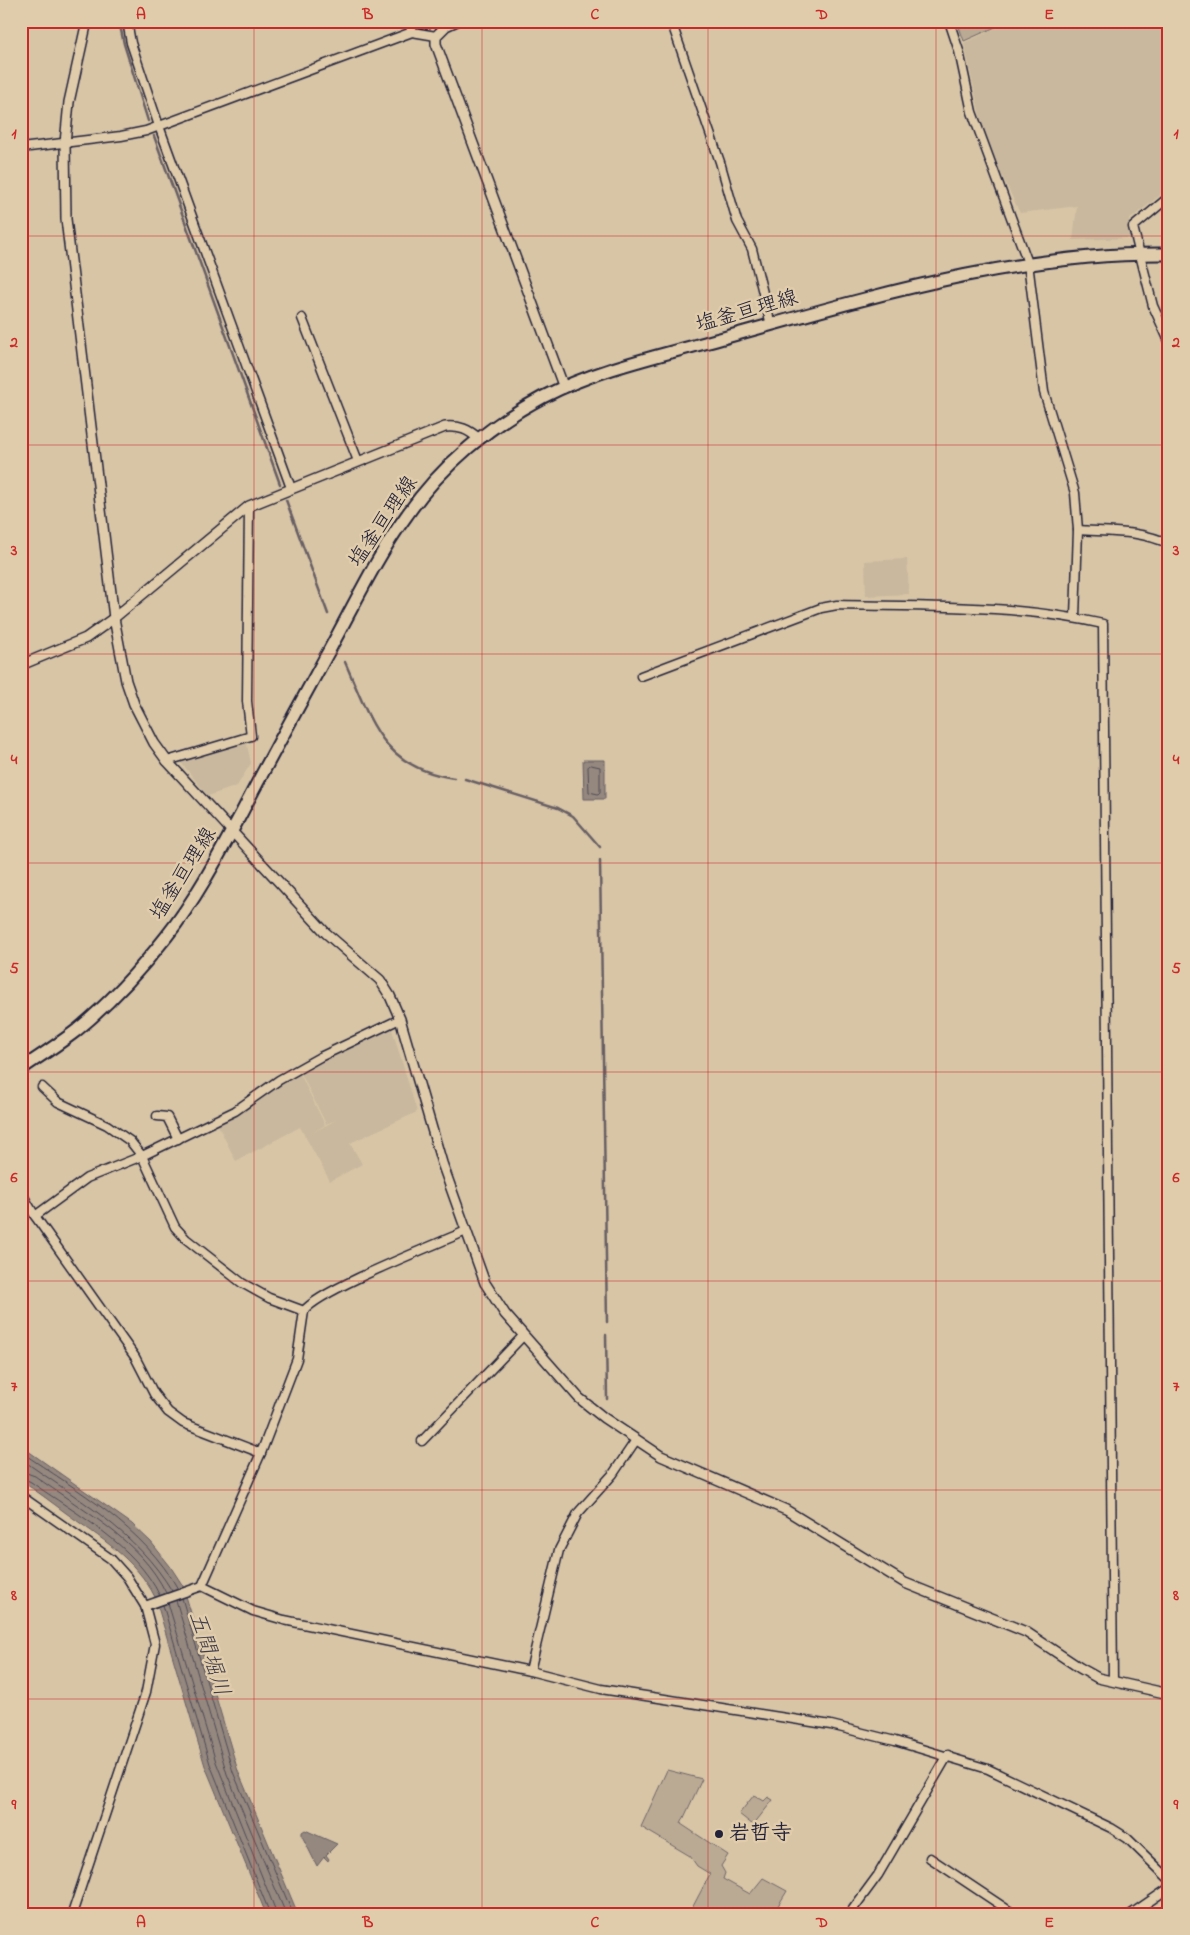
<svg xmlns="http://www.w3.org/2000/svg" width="1190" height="1935" viewBox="0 0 1190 1935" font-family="'Indie Flower','Klee One',sans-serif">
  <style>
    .built { fill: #c9b89d }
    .green { fill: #baaa94; stroke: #6e6668 }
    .water { fill: #95887f; stroke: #675f64 }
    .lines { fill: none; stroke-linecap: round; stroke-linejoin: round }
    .shore { stroke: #504b56; stroke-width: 1 }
    .stream { stroke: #675f64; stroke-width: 2.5 }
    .minor-casing { stroke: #22223b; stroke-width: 11 }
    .tertiary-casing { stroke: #22223b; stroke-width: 12 }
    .primary-casing { stroke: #22223b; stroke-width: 15 }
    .minor { stroke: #e0ccaa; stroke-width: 8 }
    .tertiary { stroke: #e0ccaa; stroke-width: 9 }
    .primary { stroke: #e0ccaa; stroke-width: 11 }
    .grid { fill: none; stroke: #cd2829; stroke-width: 1; stroke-opacity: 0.55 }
    .poi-dot { fill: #22223b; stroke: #e0ccaa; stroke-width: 2 }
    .labels { text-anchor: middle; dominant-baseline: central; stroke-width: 5; stroke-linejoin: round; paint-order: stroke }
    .street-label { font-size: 21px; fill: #22223b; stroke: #e0ccaa }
    .poi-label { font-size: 21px; font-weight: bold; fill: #22223b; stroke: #e0ccaa; text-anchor: start }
    .water-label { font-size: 22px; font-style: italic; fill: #3f3c4c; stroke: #e0ccaa }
    .neatline { fill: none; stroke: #cd2829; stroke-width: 2 }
    .grid-label { font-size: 16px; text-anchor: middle; font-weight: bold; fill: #cd2829 }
  </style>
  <rect width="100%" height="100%" fill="#d8c5a6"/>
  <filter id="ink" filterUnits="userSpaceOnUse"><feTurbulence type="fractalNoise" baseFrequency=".02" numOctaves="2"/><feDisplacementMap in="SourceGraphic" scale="10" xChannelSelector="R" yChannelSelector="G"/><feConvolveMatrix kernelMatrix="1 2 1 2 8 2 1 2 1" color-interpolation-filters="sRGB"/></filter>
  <g filter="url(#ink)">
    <g class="built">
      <polygon points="1012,21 1169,21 1169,188 1129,220 1129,238 1073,240 1077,206 1020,213 989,149 981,120 964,43"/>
      <polygon points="907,559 909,594 866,596 865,561"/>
      <polygon points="246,741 251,763 237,786 208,796 180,761"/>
      <polygon points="391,1026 417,1112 350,1143 362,1164 330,1181 300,1127 236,1161 217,1123 299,1072 325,1125 312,1133 336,1120 326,1124 300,1071"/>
    </g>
    <g class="green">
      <polygon points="957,21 1009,21 964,41"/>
      <polygon points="667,1770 702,1779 681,1824 728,1855 721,1866 725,1873 723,1879 750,1894 763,1878 787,1891 773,1914 689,1914 710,1874 697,1866 690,1856 641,1827"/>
      <polygon points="754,1795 764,1801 768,1797 773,1800 753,1825 739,1814"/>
    </g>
    <g class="water">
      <polygon points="583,760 605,760 605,799 584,799"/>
      <path d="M21 1446 132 1524 151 1542 170 1566 183 1586 238 1771 298 1914H266L205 1766 155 1597C136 1559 99 1537 66 1513 51 1502 37 1491 21 1481Z"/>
      <polygon points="305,1830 337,1844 326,1855 329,1859 328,1861 324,1857 317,1866 302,1836 302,1832"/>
    </g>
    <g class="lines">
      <g class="shore">
        <polygon points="591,765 600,767 600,792 598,794 589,792 588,767"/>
        <path d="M21 1452C78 1491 144 1528 178 1589"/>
        <path d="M21 1459C76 1498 137 1532 172 1591"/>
        <path d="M21 1471 35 1476C81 1510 141 1540 166 1593"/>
        <path d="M21 1477 31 1482C76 1514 135 1544 160 1596"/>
        <polyline points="182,1598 233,1772 293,1914"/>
        <polyline points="176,1600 227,1774 286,1914"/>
        <polyline points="168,1603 216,1762 277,1914"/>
        <polyline points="163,1605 210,1764 270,1914"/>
      </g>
      <g class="stream">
        <polyline points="119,21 124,44 148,121"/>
        <polyline points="154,136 280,484"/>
        <polyline points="286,500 328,614"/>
        <path d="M345 662C371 721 382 768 454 778"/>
        <polyline points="465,779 558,808 573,816 600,847"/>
        <polyline points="600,861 607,1322"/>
        <polyline points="606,1335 607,1399"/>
      </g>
      <g class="minor-casing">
        <g id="minor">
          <polyline points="127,21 131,43 159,126 291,488"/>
          <polyline points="408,21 412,32"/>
          <polyline points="671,21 720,162 737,221 752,249 771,325"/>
          <polyline points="949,21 959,51 972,112 1028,263 1044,392 1075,493 1078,530 1075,617"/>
          <polyline points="21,148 121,136 146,131 412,32 436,36"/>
          <polyline points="1169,197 1133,227 1153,306 1169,341"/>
          <polyline points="302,318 358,461"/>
          <path d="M1078 530C1109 532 1141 530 1169 544"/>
          <path d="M641 676 821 608 837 605C926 607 1016 604 1103 624L1113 1681"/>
          <polyline points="167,761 251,736 247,701 249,506"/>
          <polyline points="42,1087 58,1102 107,1125 130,1141 142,1156 175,1227 186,1239 242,1283 269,1298 304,1311"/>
          <polyline points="157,1116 167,1117 178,1139"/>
          <polyline points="21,1192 35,1216 135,1357 154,1394 168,1412 183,1423 261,1453 202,1586 145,1606"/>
          <polyline points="35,1216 87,1178 142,1156 235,1111 279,1080 320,1057 400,1019"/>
          <polyline points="422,1441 523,1336"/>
          <path d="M261 1453 297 1359 304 1311C319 1290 435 1245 466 1231"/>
          <polyline points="21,1496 111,1559 127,1577 145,1606 155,1644 146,1692 72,1914"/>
          <polyline points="202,1586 253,1611 284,1620 530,1671 601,1689 831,1725 895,1741 988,1769 1111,1828 1127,1838 1169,1879"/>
          <polyline points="530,1671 559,1550 578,1513 613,1474 636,1440"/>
          <polyline points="930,1858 1014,1914"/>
          <polyline points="853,1909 878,1875 948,1755"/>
          <polyline points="1131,1914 1169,1888"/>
        </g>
      </g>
      <g class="tertiary-casing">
        <g id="tertiary">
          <polyline points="87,21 69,102 65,143 66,219 114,618 126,681 134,704 154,743 167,761 326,933 380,980 390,996 400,1019 442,1163 485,1283 505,1314 579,1398 604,1418 661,1456 786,1510 905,1583 1026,1632 1080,1668 1098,1678 1169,1694"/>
          <polyline points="457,21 446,26 436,36 436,44 564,388"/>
          <path d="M21 665 86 638 114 618 249 506 445 427C460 426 468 429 479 439"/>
        </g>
      </g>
      <g class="primary-casing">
        <path id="primary" d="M21 1069C40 1056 59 1044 77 1030 110 1003 140 970 166 937 196 899 218 857 241 814 270 758 301 702 331 647 355 603 377 556 407 515 441 466 490 425 543 397 601 367 668 354 730 336 874 296 1018 252 1169 254"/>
      </g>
      <use href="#minor" class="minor"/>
      <use href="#tertiary" class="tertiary"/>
      <use href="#primary" class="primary"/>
    </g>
  </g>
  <path class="grid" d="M254 21V1914M482 21V1914M708 21V1914M936 21V1914M21 236H1169M21 445H1169M21 654H1169M21 863H1169M21 1072H1169M21 1281H1169M21 1490H1169M21 1699H1169"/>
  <circle class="poi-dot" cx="719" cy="1834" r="5"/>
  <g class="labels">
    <g class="street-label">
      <text transform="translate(747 312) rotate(-16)">塩釜亘理線</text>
      <text transform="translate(384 522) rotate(-56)">塩釜亘理線</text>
      <text transform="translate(184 874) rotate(-58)">塩釜亘理線</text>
    </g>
    <g class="poi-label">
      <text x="729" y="1834">岩哲寺</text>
    </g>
    <g class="water-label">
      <text transform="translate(208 1654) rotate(72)">五間堀川</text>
    </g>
  </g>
  <rect width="1190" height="1935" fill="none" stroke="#e0ccaa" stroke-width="55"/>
  <rect x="28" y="28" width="1134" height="1880" class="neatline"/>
  <g class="grid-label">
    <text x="141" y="19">A</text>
    <text x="368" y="19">B</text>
    <text x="595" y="19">C</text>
    <text x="822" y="19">D</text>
    <text x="1049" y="19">E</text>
    <text x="14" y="138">1</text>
    <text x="1176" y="138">1</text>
    <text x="14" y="347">2</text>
    <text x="1176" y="347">2</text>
    <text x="14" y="555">3</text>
    <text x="1176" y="555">3</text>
    <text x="14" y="764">4</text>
    <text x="1176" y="764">4</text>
    <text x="14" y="973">5</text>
    <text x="1176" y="973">5</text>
    <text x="14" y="1182">6</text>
    <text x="1176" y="1182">6</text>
    <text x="14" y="1391">7</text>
    <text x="1176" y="1391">7</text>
    <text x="14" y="1600">8</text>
    <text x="1176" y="1600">8</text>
    <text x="14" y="1809">9</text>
    <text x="1176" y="1809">9</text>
    <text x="141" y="1927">A</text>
    <text x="368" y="1927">B</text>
    <text x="595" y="1927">C</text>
    <text x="822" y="1927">D</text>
    <text x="1049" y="1927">E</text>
  </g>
</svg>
